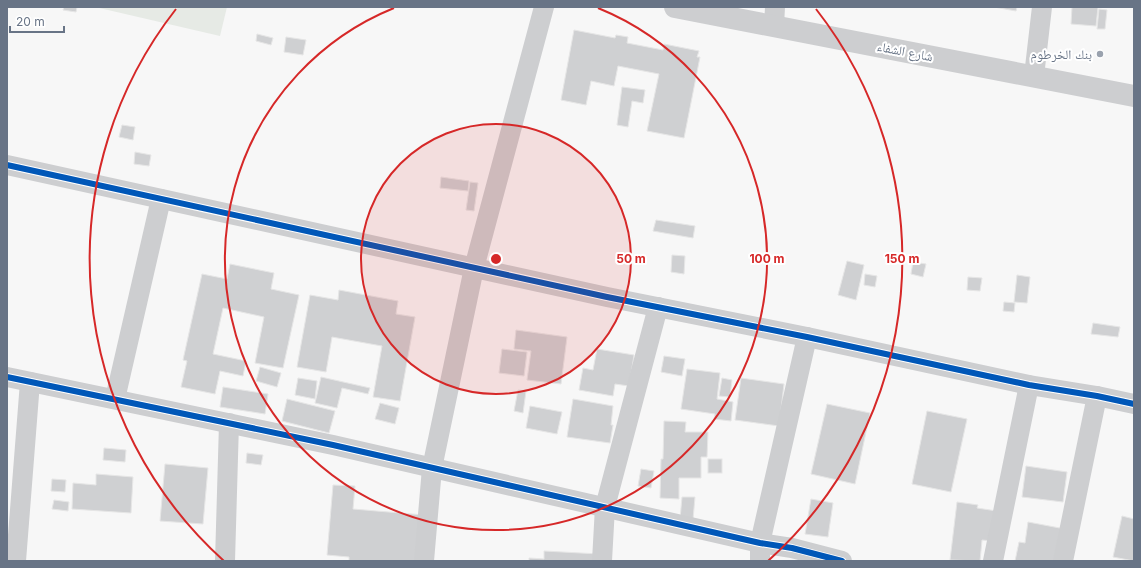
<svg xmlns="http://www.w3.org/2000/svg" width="1141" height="568" viewBox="0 0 1141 568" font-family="Inter,'Noto Naskh Arabic',sans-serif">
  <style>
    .green { fill: #e6eae5 }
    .building { fill: #cfd0d2; stroke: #e6e6e6 }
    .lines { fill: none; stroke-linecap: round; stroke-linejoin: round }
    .minor { stroke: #cdced0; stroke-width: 20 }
    .tertiary { stroke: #cdced0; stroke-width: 22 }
    .cycleway-casing { stroke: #fff; stroke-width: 8 }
    .cycleway { stroke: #0057b8; stroke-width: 6 }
    .ring { fill: none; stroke: #d62828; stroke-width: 2 }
    .poi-dot { fill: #9aa2ae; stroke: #fff; stroke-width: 1.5 }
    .labels { text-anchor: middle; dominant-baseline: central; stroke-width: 4; stroke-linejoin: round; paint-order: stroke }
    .street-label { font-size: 13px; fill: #687486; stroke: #fff }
    .poi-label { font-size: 13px; fill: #687486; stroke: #fff; text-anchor: end }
    .centre { fill: #d62828; stroke: #fff; stroke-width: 2 }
    .ring-label { font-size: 12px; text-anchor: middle; font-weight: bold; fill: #d62828; stroke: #fff; stroke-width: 4; stroke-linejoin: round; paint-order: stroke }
  </style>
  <rect width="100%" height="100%" fill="#f7f7f7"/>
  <polygon class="green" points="95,7 227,7 220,36"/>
  <g class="building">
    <polygon points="64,7 77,7 76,12 63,10"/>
    <polygon points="994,7 1017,7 1016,11"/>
    <polygon points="1072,7 1098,7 1096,26 1071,24"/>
    <polygon points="1099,9 1107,10 1105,29 1097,29"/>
    <polygon points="574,30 615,38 616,35 628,37 627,43 663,50 664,44 699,51 697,57 700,57 684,138 647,131 659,74 618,66 614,86 591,81 586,105 561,100"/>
    <polygon points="257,34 273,38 271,45 256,41"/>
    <polygon points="286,37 306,40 303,55 284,52"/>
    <polygon points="622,87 645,90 643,103 632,101 628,127 617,125"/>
    <polygon points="122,125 135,127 133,140 119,137"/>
    <polygon points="135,152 151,155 149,166 134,164"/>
    <polygon points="441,177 469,181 468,191 440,188"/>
    <polygon points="470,182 478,183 474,211 466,210"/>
    <polygon points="656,220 695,226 693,238 653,231"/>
    <polygon points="672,255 685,256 684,274 671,272"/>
    <polygon points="847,261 864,265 856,300 838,295"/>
    <polygon points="913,262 926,264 923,277 911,274"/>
    <polygon points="230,264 274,273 271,289 299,295 283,368 255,363 264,317 223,308 213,354 246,361 243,376 220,371 215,394 181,387 187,361 183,360 202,274 227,279"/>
    <polygon points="865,274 877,276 875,287 864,285"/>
    <polygon points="1017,275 1030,277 1027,303 1014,302"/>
    <polygon points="968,277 982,278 980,291 967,290"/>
    <polygon points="339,290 398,301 396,314 415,317 400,401 373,397 382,346 332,337 326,372 297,367 310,295 338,300"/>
    <polygon points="1004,302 1015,303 1014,312 1003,311"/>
    <polygon points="1093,323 1120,327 1118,337 1091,334"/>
    <polygon points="516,330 567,337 561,384 527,380 531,351 514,349"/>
    <polygon points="502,349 527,352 524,376 499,373"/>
    <polygon points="597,349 634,355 629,386 615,384 613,396 579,390 583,368 593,370"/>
    <polygon points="664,356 685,359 682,376 661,372"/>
    <polygon points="260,367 281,373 277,387 256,381"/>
    <polygon points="687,369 720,373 717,399 733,402 731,421 714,419 715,414 681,409"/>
    <polygon points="321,377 370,388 368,394 342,388 337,408 315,403"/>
    <polygon points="298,378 317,381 315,399 295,395"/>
    <polygon points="722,378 732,380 730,397 719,396"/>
    <polygon points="741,378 784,384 779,426 735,420"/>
    <polygon points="223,387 268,394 265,414 220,407"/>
    <polygon points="518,390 526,391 523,413 514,411"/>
    <polygon points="287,399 335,411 329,433 282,421"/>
    <polygon points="573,399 613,406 611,425 613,425 610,443 567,437"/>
    <polygon points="380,403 399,408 395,424 375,419"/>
    <polygon points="827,404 870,413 855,484 811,474"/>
    <polygon points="530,406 562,412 557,434 526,428"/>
    <polygon points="927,411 967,419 951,492 912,484"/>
    <polygon points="664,421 686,422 685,432 708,432 707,457 701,457 701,478 679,478 679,499 660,498 661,459 663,459"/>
    <polygon points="104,448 126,450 125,462 103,460"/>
    <polygon points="247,453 263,455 261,465 246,463"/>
    <rect x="708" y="459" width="14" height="14"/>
    <polygon points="165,464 208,468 203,524 160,521"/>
    <polygon points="1026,466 1067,472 1063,502 1022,497"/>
    <polygon points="641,469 654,471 651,488 638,486"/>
    <polygon points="96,474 133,477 131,513 72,509 73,483 96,485"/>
    <polygon points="52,479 66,480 65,492 51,491"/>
    <polygon points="333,485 355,486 353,509 424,515 420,561 349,561 349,557 327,555"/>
    <polygon points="682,497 695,497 693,520 680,519"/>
    <polygon points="811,499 833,503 828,537 805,534"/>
    <polygon points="54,500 69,502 68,511 52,509"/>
    <polygon points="957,502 978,505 977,508 997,511 993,541 982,540 980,561 950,560"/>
    <polygon points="1122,516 1134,519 1134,561 1113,557"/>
    <polygon points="1028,522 1065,529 1060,561 1015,561 1019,542 1025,543"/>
    <polygon points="544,551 599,554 599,561 529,561 529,558 544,559"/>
  </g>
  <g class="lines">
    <g class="minor">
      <polyline points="774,26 775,7"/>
      <polyline points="1034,76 1042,7"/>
      <polyline points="7,165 607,297 807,337 1029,385 1097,396 1134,404"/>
      <polyline points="7,377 333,445 760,543 792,548 842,561"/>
      <polyline points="115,399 161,199"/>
      <polyline points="16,561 30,382"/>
      <polyline points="225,561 229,423"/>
      <polyline points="424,561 432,468 474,268 544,7"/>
      <polyline points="602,561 605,507 658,307"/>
      <polyline points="760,561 760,543 807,337"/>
      <polyline points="993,561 1029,385"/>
      <polyline points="1063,561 1097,396"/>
    </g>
    <polyline class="tertiary" points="675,7 1134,96"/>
    <g class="cycleway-casing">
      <g id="cycleway">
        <polyline points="7,165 607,297 807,337 1029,385 1097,396 1134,404"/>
        <polyline points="7,377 333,445 760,543 792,548 842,561"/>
      </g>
    </g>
    <use href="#cycleway" class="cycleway"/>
  </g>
  <circle cx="496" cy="259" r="135" fill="#d62828" fill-opacity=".12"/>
  <g class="ring">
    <circle cx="496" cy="259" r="135"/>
    <path d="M598 8A271 271 0 1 1 394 8"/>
    <path d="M224 561A406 406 0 0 1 176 9M816 9A406 406 0 0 1 768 561"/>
  </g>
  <circle class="poi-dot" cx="1100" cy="54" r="4"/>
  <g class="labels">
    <g class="street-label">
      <text transform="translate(905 51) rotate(11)">شارع الشفاء</text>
    </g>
    <g class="poi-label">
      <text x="1092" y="54">بنك الخرطوم</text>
    </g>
  </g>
  <circle cx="496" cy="259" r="6" class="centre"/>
  <g class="ring-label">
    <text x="631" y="263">50 m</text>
    <text x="767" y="263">100 m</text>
    <text x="902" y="263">150 m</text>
  </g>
  <rect width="1141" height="568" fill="none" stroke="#687486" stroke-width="16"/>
  <path d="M10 26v6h54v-6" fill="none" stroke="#687486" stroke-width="2"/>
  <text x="16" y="26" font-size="12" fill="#687486" stroke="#ffffff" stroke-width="3" paint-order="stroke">20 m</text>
</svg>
